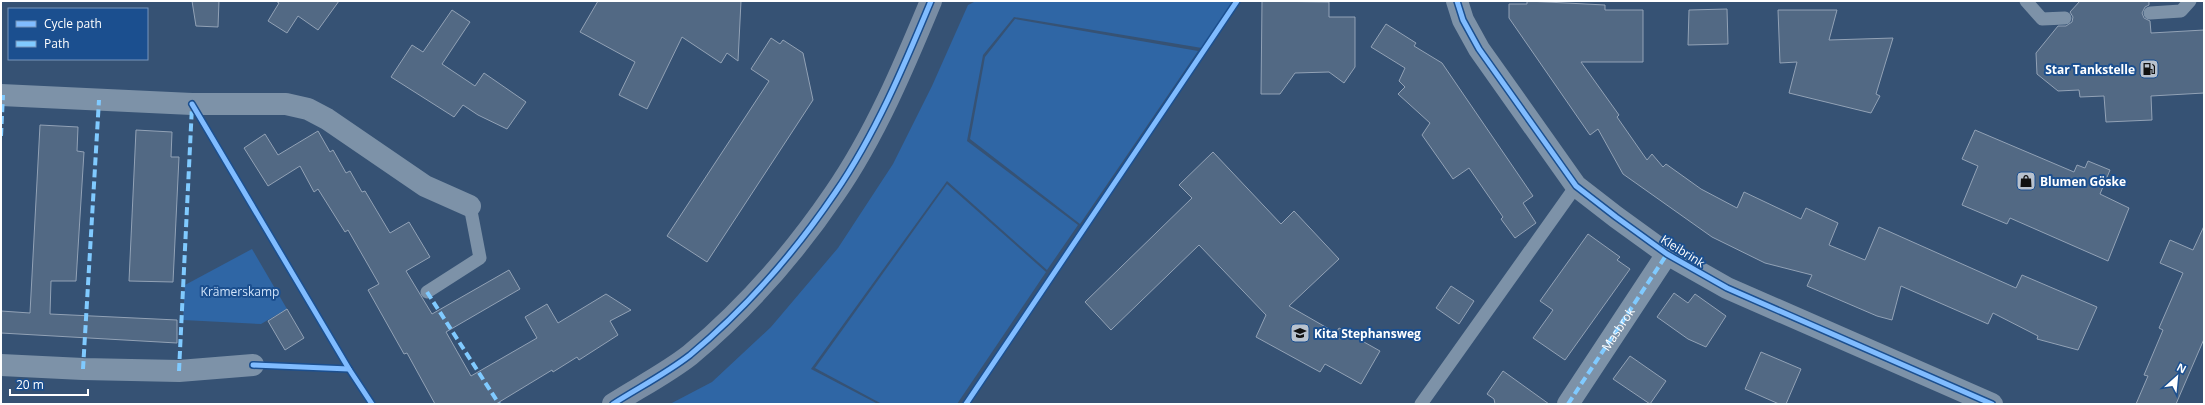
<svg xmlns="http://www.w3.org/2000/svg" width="2205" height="405" viewBox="0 0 2205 405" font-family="'Open Sans',sans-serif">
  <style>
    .green { fill: #2f66a5 }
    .building { fill: #526984; stroke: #92a2b6 }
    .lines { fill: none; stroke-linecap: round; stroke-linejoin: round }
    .service { stroke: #7d92a8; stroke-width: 13 }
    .minor { stroke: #7d92a8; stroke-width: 22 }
    .secondary { stroke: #798da4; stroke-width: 22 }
    .quiet { stroke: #80caff; stroke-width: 4; stroke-dasharray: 8 4; stroke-linecap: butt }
    .cycleway-casing { stroke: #1b4f8f; stroke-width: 8 }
    .cycleway { stroke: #80bcff; stroke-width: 5 }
    .labels { text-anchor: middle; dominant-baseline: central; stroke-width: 4; stroke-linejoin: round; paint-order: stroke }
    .poi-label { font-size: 12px; font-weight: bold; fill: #fff; stroke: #1b4f8f; text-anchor: start }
    .street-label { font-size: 12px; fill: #fff; stroke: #1b4f8f }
    .park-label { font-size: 12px; fill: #cfe3fa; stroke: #1b4f8f }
  </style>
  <rect width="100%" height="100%" fill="#365274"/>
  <g class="green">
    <polygon points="976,1 1233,1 1202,48 1014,17 983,55 967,141 1078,225 1047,270 947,181 811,369 878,404 670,404 712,382 771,327 838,248 893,164 932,86 968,5"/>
    <polygon points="1015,19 1198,51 1080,224 970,139 985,57"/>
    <polygon points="947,184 1046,272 957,404 882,404 815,368"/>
    <polygon points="252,249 287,309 261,324 183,320 185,285"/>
  </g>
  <g class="building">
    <polygon points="192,1 219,1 218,27 196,26"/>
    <polygon points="276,1 339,1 318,30 298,16 287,33 268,21 279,3"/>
    <polygon points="598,1 741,1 738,61 727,53 721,63 682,37 647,109 619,95 635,62 580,32"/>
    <polygon points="1262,1 1329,2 1329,17 1355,17 1355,67 1344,83 1329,72 1295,73 1280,94 1261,94"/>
    <polygon points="1527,1 1605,5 1605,10 1643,10 1643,62 1581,62 1619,115 1617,117 1647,160 1652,154 1663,167 1666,164 1701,189 1737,208 1744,192 1801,219 1806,208 1838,223 1829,245 1865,260 1879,227 2016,288 2022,275 2097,307 2078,350 2037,339 2038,336 1993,313 1988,324 1901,286 1892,320 1877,316 1807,286 1812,275 1765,263 1712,237 1623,174 1598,129 1590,135 1509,18 1509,4 1527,4"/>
    <polygon points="2080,1 2149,1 2149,5 2145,7 2142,13 2144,18 2150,21 2151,33 2204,30 2204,93 2151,96 2152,120 2106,122 2104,96 2080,97 2079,90 2058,91 2037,74 2036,53 2058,26 2066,26 2072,22 2073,17 2070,12"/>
    <polygon points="1727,9 1728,44 1688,45 1689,10"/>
    <polygon points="452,10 470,22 442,64 475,86 484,73 526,102 507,129 478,115 463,105 454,117 391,77 412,45 423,52"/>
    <polygon points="1778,10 1837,10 1829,40 1893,38 1876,94 1880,96 1871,113 1789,93 1797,62 1780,63"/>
    <polygon points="1386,24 1416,43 1414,46 1442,63 1533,196 1523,203 1536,223 1515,238 1501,219 1503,217 1469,168 1453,179 1422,135 1430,123 1398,94 1405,87 1399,81 1405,68 1371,47"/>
    <polygon points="771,38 780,44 783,40 803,53 813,100 707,262 667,236 769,81 751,69"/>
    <polygon points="40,125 78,127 77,151 84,152 76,281 51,281 50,314 177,320 177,343 1,333 1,311 30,313"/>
    <polygon points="136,130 172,132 171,157 179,157 173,282 129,281"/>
    <polygon points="1975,130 2074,172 2077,165 2085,168 2088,161 2110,170 2100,194 2129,208 2108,261 2010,218 2007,224 1962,205 1978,166 1962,159"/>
    <polygon points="318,131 330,152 333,150 346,173 350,171 362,192 365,191 390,233 409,222 430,257 406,271 432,314 509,270 520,289 446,332 471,376 537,338 525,317 547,304 558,323 606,294 631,310 610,321 618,335 579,360 577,357 553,372 552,370 496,404 435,404 407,353 404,354 368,290 379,284 348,230 345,232 318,189 314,192 300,166 268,186 244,148 265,134 278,155"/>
    <polygon points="1213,152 1281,224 1294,211 1339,259 1289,306 1336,333 1339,328 1380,351 1361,384 1325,364 1320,372 1256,337 1266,315 1199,245 1111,330 1085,302 1192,198 1179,185"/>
    <polygon points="2204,226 2204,339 2176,404 2136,404 2148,376 2144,375 2163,330 2159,328 2183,273 2160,263 2170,240 2193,250"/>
    <polygon points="1588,234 1620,257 1617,260 1630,269 1565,360 1533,338 1553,310 1540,301"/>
    <polygon points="1451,286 1474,301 1459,324 1436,308"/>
    <polygon points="1674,293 1688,303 1695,294 1726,316 1706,347 1688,339 1657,317"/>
    <polygon points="287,309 304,338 285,350 268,321"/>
    <polygon points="1761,352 1801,369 1786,404 1779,404 1745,389"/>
    <polygon points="1630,356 1666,381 1650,404 1613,379"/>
    <polygon points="1503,371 1549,404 1495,404 1494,399 1487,394"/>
  </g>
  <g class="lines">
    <g class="service">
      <polyline points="2026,1 2042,19 2065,18"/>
      <polyline points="2150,13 2181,11 2190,1"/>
      <polyline points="427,292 480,258 470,206"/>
      <polyline points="1421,404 1576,186"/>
    </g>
    <g class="minor">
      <polyline points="1457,1 1463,20 1479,49 1576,186 1616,217 1667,254 1727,288 1992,404"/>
      <polyline points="1,95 192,104 286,104 308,109 327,119 425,186 470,206"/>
      <polyline points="1,365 83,369 179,371 253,365"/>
      <path id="s1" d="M1568 404 1667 254"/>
    </g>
    <path class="secondary" d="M613 404C638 388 667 373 690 355 745 309 795 252 835 193 875 135 904 66 931 1"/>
    <g class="quiet">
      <polyline points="1,136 3,95"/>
      <polyline points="427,292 499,404"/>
      <polyline points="83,369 99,100"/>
      <polyline points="179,371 192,106"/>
      <polyline points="1568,404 1667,254"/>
    </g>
    <g class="cycleway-casing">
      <g id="cycleway">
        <polyline points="1457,1 1463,20 1479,49 1576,186 1616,217 1667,254 1727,288 1992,404"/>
        <polyline points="192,104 349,369 372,404"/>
        <polyline points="253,365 349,369"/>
        <path d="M613 404C638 388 667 373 690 355 745 309 795 252 835 193 875 135 904 66 931 1"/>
        <polyline points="966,404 1237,1"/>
      </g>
    </g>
    <use href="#cycleway" class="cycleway"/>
  </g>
  <defs>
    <g id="fuel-square" transform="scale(1)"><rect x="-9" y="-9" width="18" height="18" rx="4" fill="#b9c2ce" stroke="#1b4f8f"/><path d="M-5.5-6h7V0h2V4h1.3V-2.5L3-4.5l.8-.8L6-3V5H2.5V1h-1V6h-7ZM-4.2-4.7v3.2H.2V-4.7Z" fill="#111"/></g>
    <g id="shop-square" transform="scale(1)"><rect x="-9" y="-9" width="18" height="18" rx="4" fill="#b9c2ce" stroke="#1b4f8f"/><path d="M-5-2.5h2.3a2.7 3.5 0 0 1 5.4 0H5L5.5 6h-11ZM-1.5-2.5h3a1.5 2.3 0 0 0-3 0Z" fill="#111"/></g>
    <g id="school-square" transform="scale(1)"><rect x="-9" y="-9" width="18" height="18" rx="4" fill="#b9c2ce" stroke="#1b4f8f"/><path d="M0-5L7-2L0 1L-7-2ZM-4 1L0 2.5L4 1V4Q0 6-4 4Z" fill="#111"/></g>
  </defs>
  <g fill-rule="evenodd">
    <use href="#fuel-square" x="2149" y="69"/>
    <use href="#shop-square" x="2026" y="181"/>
    <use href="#school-square" x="1300" y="333"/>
  </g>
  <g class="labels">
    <g class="poi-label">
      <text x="2135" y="69" text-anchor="end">Star Tankstelle</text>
      <text x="2040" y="181">Blumen Göske</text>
      <text x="1314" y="333">Kita Stephansweg</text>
    </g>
    <g class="street-label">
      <text transform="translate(1683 251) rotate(32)">Kleibrink</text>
      <text stroke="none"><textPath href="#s1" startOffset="90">Masbrok</textPath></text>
    </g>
    <g class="park-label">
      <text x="240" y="291">Krämerskamp</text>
    </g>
  </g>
  <rect width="2205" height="405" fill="none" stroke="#ffffff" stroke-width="4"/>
  <rect x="8" y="8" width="140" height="52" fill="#1b4f8f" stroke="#7695bc"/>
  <rect x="16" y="21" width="20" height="6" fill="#80bcff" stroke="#7695bc"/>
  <text x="44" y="28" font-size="12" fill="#ffffff">Cycle path</text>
  <rect x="16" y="41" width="20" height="6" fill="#80caff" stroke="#7695bc"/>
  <text x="44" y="48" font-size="12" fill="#ffffff">Path</text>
  <g transform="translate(2177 377) rotate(27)" stroke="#1b4f8f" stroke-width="3" paint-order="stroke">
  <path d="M0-3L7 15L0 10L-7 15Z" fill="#ffffff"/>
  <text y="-6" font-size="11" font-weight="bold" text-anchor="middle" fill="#ffffff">N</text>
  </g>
  <path d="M10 389v6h78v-6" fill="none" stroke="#ffffff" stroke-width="2"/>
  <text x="16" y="389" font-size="12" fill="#ffffff" stroke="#1b4f8f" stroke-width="3" paint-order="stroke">20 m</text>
</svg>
